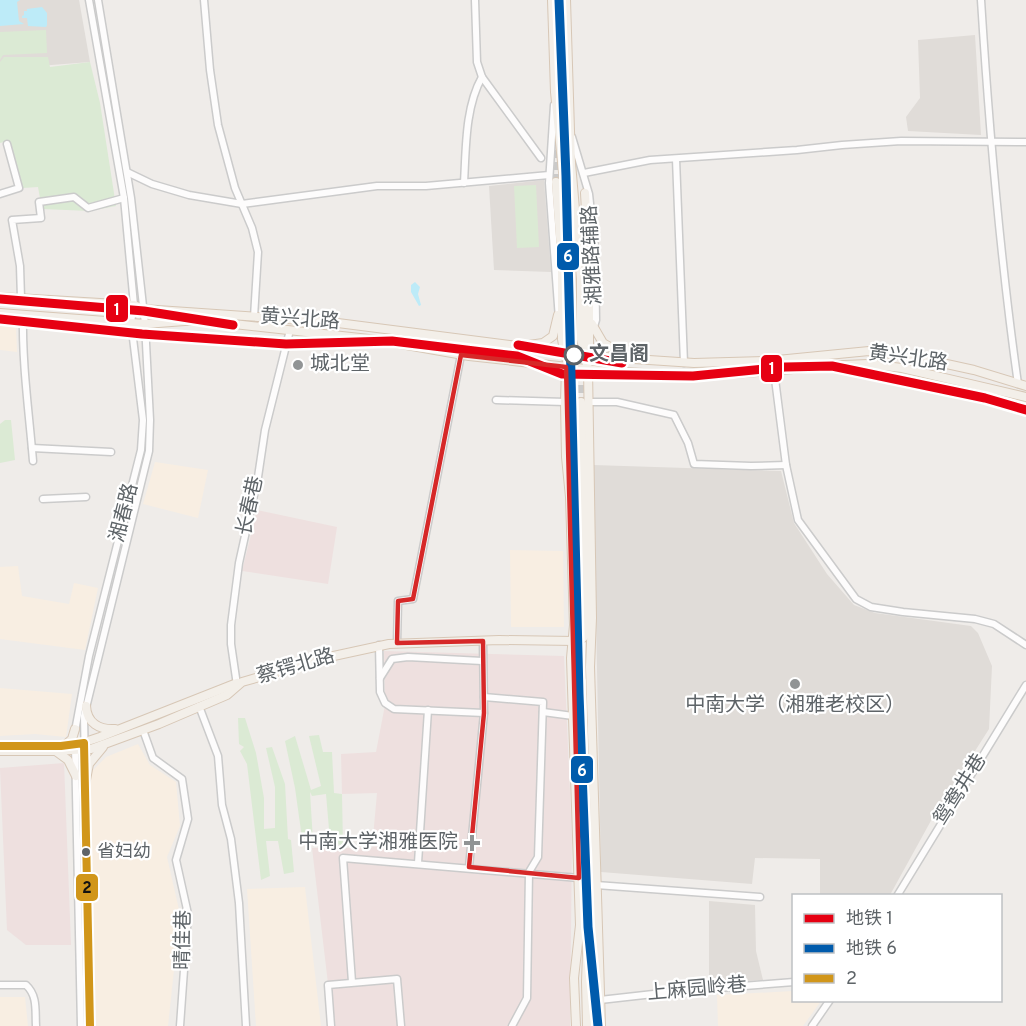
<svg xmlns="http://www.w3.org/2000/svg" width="1026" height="1026" viewBox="0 0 1026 1026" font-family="Overpass,'Noto Sans SC',sans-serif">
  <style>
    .commercial { fill: #f8eee2 }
    .education { fill: #e0dcd8 }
    .medical { fill: #eee0df }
    .green { fill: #dbead4 }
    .water { fill: #bdebf8 }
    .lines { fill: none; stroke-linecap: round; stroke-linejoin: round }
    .major-tunnel { stroke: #cbcac9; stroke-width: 8; stroke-dasharray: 8 4; stroke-linecap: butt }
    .minor-casing { stroke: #cbcbcb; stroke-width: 9 }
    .major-casing { stroke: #d7c7b6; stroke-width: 10 }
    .minor { stroke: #fdfcfc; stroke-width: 6 }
    .major { stroke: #f3efe9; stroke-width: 8 }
    .bus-1-casing { stroke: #fff; stroke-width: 12 }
    .bus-1 { stroke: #d1961a; stroke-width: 8 }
    .metro-1-casing { stroke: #fff; stroke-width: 14 }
    .metro-2-casing { stroke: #fff; stroke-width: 14 }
    .metro-1 { stroke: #e60012; stroke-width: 9 }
    .metro-2 { stroke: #005bac; stroke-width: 9 }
    .marked { fill: none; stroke: #d62828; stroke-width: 4.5; stroke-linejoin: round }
    .stop-dot { fill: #fff; stroke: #5e6468; stroke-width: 3 }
    .poi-dot { fill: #919495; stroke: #fff; stroke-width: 2 }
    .bus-dot { fill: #5e6468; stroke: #fff; stroke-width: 2 }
    .labels { text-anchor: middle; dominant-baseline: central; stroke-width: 4.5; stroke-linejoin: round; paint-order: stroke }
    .bus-label { font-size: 18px; fill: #5e6468; stroke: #fff; text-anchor: start }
    .street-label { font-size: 20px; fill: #5e6468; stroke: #fff }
    .stop-label { font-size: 20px; font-weight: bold; fill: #5e6468; stroke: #fff; text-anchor: start }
    .poi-label { font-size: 20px; fill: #5e6468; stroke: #fff; text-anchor: start }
    .line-badge { stroke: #fff; stroke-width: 2 }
    .badge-label { font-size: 16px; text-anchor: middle; font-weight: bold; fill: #fff }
    .pale-badge-label { font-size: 16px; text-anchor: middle; font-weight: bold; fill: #111 }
  </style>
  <rect width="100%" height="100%" fill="#efece9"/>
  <g class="commercial">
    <polygon points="0,326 16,327 17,352 0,350"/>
    <polygon points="155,462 208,470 198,518 143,504"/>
    <polygon points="510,550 563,551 564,627 511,627"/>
    <polygon points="18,566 22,596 69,604 74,583 98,588 85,650 0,639 0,567"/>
    <polygon points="0,688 72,694 66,737 35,734 0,736"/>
    <polygon points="138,744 150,765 176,782 180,826 167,857 180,914 168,1026 96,1026 88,783 91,772 106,757"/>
    <polygon points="305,887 321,1026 256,1026 247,889"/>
    <polygon points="793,991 794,1000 821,1001 803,1026 718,1026 717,995"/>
    <polygon points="0,997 25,997 28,1026 0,1026"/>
  </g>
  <g class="education">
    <polygon points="0,0 79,0 90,62 0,69"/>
    <polygon points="975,35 981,135 908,131 906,117 920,98 918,40"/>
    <polygon points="544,180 551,272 494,270 489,186"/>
    <polygon points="593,465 781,471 794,523 827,574 854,605 875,613 971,626 978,633 992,666 989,729 933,817 890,895 820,895 820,859 755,858 752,884 601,872"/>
    <polygon points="709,901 755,905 756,951 763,980 709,983"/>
  </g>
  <g class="medical">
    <polygon points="257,510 337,527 328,584 242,571"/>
    <polygon points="384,651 564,656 572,838 570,1026 333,1026 312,848 372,848 377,793 342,794 341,754 376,752 385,705"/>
    <polygon points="64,763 71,945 26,945 7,930 0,768"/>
  </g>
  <g class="green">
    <polygon points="46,30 47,53 3,55 0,60 0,32"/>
    <polygon points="4,57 48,57 50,67 90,62 100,103 116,206 90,211 42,209 38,187 23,188 14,155 7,141 0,143 0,62"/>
    <polygon points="536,185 539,247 517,248 514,186"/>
    <polygon points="5,420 11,420 15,460 0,463 0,424"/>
    <polygon points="238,718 245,718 256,753 264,798 264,829 275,828 275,787 266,748 272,747 285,784 288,839 291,840 294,872 284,874 278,841 266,841 270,876 261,880 247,764 240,751 244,747 239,744"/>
    <polygon points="319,735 323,752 332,752 334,793 342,794 343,846 330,841 326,794 312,796 310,792 313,841 302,838 295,788 285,741 295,736 311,790 321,786 309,736"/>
  </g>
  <g class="water">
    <polygon points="0,0 20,0 17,2 19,21 24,24 0,26"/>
    <polygon points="42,7 47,13 47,25 46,27 28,26 27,18 22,18 22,16 24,15 24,11 27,11 27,9"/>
    <polygon points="415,282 420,287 418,294 421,305 419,306 411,292 411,285"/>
  </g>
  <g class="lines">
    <g class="major-tunnel">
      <polyline points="556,126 556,182"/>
      <polyline points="580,349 581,402"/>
      <polyline points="572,484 572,349"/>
      <polyline points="577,598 582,681"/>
    </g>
    <g class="minor-casing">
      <g id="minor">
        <polyline points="204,0 210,70 218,125 235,188 252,228 258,252 254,317"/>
        <polyline points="475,0 477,62 482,77 541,158"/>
        <path d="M981 0C989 128 1000 256 1018 384"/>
        <polyline points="554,105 549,183 559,319"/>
        <polyline points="572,137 589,194 595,250 596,320 593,330"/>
        <polyline points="676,159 684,363"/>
        <polyline points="127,172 152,184 189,195 242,204 377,186 426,186 549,175"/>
        <polyline points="584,173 650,160 797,150 842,145 901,141 1026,142"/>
        <path d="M464 183C466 149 465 107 482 77"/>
        <polyline points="0,194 19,188 7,144"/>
        <polyline points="21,298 20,266 12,220 41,218 39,202 74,197 88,208 124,198"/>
        <path d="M23 315C22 364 29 412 33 461"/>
        <polyline points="774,371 786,465 798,520 856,599 871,607 903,612 975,619 994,624 1026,645"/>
        <polyline points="496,400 565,402"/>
        <polyline points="588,402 617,402 674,415 688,443 694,464 751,466 786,465"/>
        <polyline points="32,448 111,452"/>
        <polyline points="43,499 86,497"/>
        <polyline points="397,643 398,601 413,599 461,355"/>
        <polyline points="379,645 380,692 385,703 394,709 484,713"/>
        <polyline points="380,678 392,659 408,657 482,661"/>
        <polyline points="237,685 231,644 231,625 239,563 258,477 265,430 290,330"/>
        <polyline points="484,697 543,702 538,857 529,872 527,998 512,1026"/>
        <polyline points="199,706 218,756 222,805 231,839 239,903 246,1026"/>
        <polyline points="543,712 573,716"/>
        <polyline points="143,730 153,758 182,779 188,819 176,860 188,914 180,1026"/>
        <polyline points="75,731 89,656 141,450 143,420 131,322 134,305 124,198 89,0"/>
        <polyline points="75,747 81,1026"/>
        <polyline points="418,863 428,710"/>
        <polyline points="469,867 484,713 483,641"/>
        <polyline points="596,885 760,897"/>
        <polyline points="897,896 1026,685"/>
        <polyline points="352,982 343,858 579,878"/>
        <path d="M0 985H26C38 996 35 1011 36 1026"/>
        <polyline points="600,1000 680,991 794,982"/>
        <polyline points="90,1026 84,716 149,451 150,420 145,324 131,198 98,0"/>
        <polyline points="331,1026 328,985 397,979 401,1026"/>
        <polyline points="812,1026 830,1000"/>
      </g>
    </g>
    <g class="major-casing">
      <g id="major">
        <polyline points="552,0 555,92 569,232 571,274 571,340 566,367 565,402 566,457 570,497 574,625 571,658 580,925 574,978 576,1026"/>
        <polyline points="566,0 571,163 581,279 581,339 588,369 592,618 590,667 601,1026"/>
        <polyline points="556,182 562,263 562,339 565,357"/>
        <polyline points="585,193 589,265 589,359"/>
        <polyline points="0,297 134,305 143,309 330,322 604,357 694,363 767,361 869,351 910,356 974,370 1026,386"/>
        <polyline points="0,313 145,324 198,320 378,340 469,356 603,371 683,375 732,374 844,365 868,364 902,368 1026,397"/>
        <polyline points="592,324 603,343 628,357"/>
        <polyline points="529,345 543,343 553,336 558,315"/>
        <polyline points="581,402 587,632"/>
        <polyline points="582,681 588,924 586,982 587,1026"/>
        <path d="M86 706C87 723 99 730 115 729"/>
        <polyline points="65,745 72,739 75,729"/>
        <polyline points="61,746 82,743 100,737 237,683"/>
        <polyline points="0,751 55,751 91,749 159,724 227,695 242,682 329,657 389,644 499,640 575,641 583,638 590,628"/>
        <polyline points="57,752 68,760 76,776"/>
        <polyline points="85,785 89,764 103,747"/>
      </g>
    </g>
    <use href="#minor" class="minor"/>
    <use href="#major" class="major"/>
    <g class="bus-1-casing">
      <polyline id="bus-1" points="0,746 61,746 84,743 90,1026"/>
    </g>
    <use href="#bus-1" class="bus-1"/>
    <g class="metro-1-casing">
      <g id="metro-1">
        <polyline points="0,299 144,311 233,325"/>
        <polyline points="0,319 142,334 286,344 392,341 517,356 562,374 693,376 785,367 832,366 985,398 1026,410"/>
        <polyline points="518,345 622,363"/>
      </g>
    </g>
    <g class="metro-2-casing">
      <polyline id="metro-2" points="559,0 566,176 579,694 588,927 598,1026"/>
    </g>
    <use href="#metro-1" class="metro-1"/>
    <use href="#metro-2" class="metro-2"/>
  </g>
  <path class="marked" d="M461 355 566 367 579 878 469 867 484 713 483 641 397 643 398 601 413 599Z"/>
  <circle class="stop-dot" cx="574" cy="355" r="9"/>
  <g class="poi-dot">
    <circle cx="298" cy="365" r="6"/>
    <circle cx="795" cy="684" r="6"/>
    <path d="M469 834h6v6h6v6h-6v6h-6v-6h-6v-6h6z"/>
  </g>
  <circle class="bus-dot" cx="86" cy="852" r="5"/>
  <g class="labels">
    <g class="bus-label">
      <text x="97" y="852">省妇幼</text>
    </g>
    <g class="street-label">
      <text transform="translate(593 255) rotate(-93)">湘雅路辅路</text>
      <text transform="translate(300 320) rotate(4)">黄兴北路</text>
      <text transform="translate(908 359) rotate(8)">黄兴北路</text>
      <text transform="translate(251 506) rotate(-78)">长春巷</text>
      <text transform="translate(125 513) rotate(-76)">湘春路</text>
      <text transform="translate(296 667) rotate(-16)">蔡锷北路</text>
      <text transform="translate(961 790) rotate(-58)">鸳鸯井巷</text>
      <text transform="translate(184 940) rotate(-89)">晴佳巷</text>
      <text transform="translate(697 990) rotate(-5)">上麻园岭巷</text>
    </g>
    <g class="stop-label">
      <text x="589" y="355">文昌阁</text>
    </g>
    <g class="poi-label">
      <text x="310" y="365">城北堂</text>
      <text x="795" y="706" text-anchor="middle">中南大学（湘雅老校区）</text>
      <text x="458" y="843" text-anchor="end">中南大学湘雅医院</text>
    </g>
  </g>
  <g class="line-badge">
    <rect x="556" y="242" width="24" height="29" rx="6" fill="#005bac"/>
    <rect x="105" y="294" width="24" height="29" rx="6" fill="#e60012"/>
    <rect x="760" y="354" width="23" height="29" rx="6" fill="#e60012"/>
    <rect x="570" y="755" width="24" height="29" rx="6" fill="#005bac"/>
    <rect x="75" y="873" width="24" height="29" rx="6" fill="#d1961a"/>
  </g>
  <g class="badge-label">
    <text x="568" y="262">6</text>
    <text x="117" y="315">1</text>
    <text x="772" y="374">1</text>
    <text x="582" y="776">6</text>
  </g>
  <g class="pale-badge-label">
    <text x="87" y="893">2</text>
  </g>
  <rect x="792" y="894" width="210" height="108" fill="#ffffff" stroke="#bfc1c3" stroke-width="1.5"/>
  <rect x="804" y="914" width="30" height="9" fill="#e60012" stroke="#bfc1c3" stroke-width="1.5"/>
  <text x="846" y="924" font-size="18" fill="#5e6468">地铁 1</text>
  <rect x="804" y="944" width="30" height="9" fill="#005bac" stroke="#bfc1c3" stroke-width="1.5"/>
  <text x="846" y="954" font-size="18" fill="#5e6468">地铁 6</text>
  <rect x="804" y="974" width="30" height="9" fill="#d1961a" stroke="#bfc1c3" stroke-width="1.5"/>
  <text x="846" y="984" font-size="18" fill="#5e6468">2</text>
</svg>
